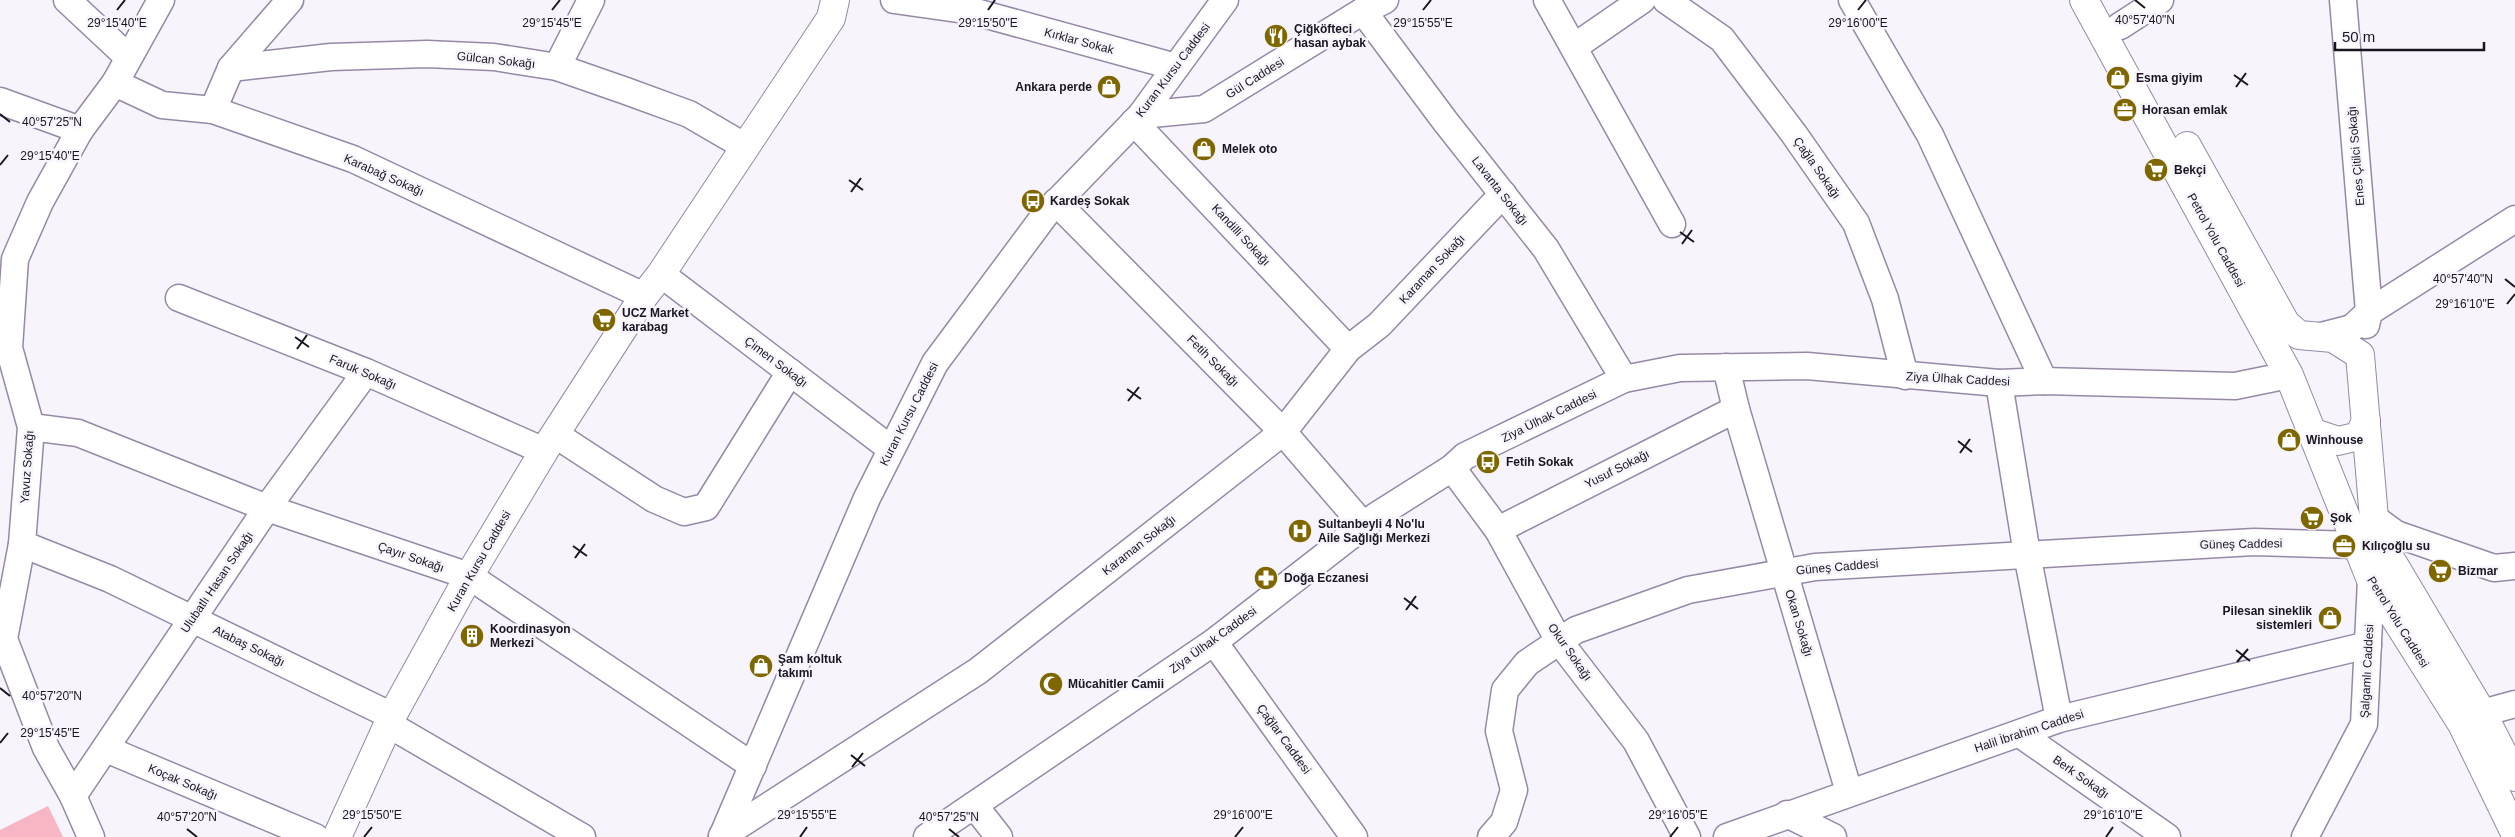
<svg xmlns="http://www.w3.org/2000/svg" width="2515" height="837" viewBox="0 0 2515 837" font-family="Helvetica,sans-serif">
  <style>
    .green { fill: #f8b5c4 }
    .lines { fill: none; stroke-linecap: round; stroke-linejoin: round }
    .minor-casing { stroke: #9589a6; stroke-width: 29 }
    .major-casing { stroke: #9589a6; stroke-width: 30 }
    .minor { stroke: #fff; stroke-width: 26 }
    .major { stroke: #fff; stroke-width: 28 }
    .ticks { fill: none; stroke: #1a1520; stroke-width: 2 }
    .labels { text-anchor: middle; dominant-baseline: central; stroke-width: 5; stroke-linejoin: round; paint-order: stroke }
    .poi-label { font-size: 12px; font-weight: bold; fill: #1a1520; stroke: #f7f5fb; text-anchor: start }
    .street-label { font-size: 12px; fill: #1a1520; stroke: #f7f5fb }
    .ticks-label { font-size: 12px; text-anchor: middle; fill: #1a1520; stroke: #f7f5fb; stroke-width: 5; stroke-linejoin: round; paint-order: stroke }
  </style>
  <rect width="100%" height="100%" fill="#f7f5fb"/>
  <polygon class="green" points="48,806 63,837 0,837 0,830"/>
  <g class="lines">
    <g class="minor-casing">
      <g id="minor">
        <polyline points="67,0 128,57"/>
        <polyline points="894,0 972,11 1176,67"/>
        <polyline points="1547,0 1672,224"/>
        <polyline points="1666,0 1722,39 1794,134 1856,223 1885,299 1905,376"/>
        <polyline points="1852,0 1930,135 2044,381"/>
        <polyline points="1363,11 1445,121 1546,249 1624,379"/>
        <polyline points="2120,26 2160,0"/>
        <polyline points="1574,47 1642,0"/>
        <polyline points="557,67 591,0"/>
        <polyline points="231,68 331,57 427,54 494,57 557,67 626,91 689,114 744,146"/>
        <polyline points="115,83 162,105 213,110 353,159 644,296"/>
        <polyline points="0,101 80,130"/>
        <polyline points="213,110 231,68 290,0"/>
        <polyline points="1141,115 1204,109 1363,11 1385,0"/>
        <polyline points="1134,122 1348,349"/>
        <polyline points="1056,202 1283,432 1364,526"/>
        <polyline points="661,274 891,449"/>
        <polyline points="179,298 366,372 544,451"/>
        <polyline points="2366,325 2369,312 2515,219"/>
        <polyline points="2321,336 2352,328 2369,312 2343,0"/>
        <polyline points="1726,367 1736,409 1849,792"/>
        <polyline points="1999,383 2027,554 2059,719"/>
        <polyline points="31,427 78,433 267,508 469,576 753,766"/>
        <polyline points="556,435 654,499 684,512 706,507 790,372"/>
        <polyline points="1452,468 1498,530 1559,641 1636,741 1687,837"/>
        <polyline points="2374,518 2396,534 2494,568 2515,566"/>
        <polyline points="1498,530 1736,409"/>
        <polyline points="22,544 110,579 392,716"/>
        <polyline points="1214,642 1354,837"/>
        <polyline points="2482,713 2515,704"/>
        <polyline points="388,724 582,837"/>
        <polyline points="2020,734 2167,837"/>
        <polyline points="106,749 315,837"/>
        <polyline points="73,796 267,508 366,372"/>
        <polyline points="974,805 999,837"/>
        <polyline points="1787,814 1833,837"/>
        <polyline points="722,836 978,671 1283,432 1348,349 1379,325 1503,194"/>
        <polyline points="91,837 73,796 46,748 4,639 22,544 31,427 9,348 15,259 40,202 80,130 115,83 161,0"/>
        <polyline points="722,837 867,498 935,363 1048,211 1141,115 1225,0"/>
        <polyline points="927,837 1214,642 1376,516 1452,468 1465,456 1624,379 1680,368 1807,366 1999,383 2044,381 2235,386 2289,375"/>
        <polyline points="1491,837 1504,822 1514,790 1499,731 1505,690 1527,663 1576,630 1688,590 1815,567 2254,542 2356,545"/>
        <polyline points="1727,837 2059,719 2368,645"/>
        <polyline points="2305,837 2364,724 2371,580"/>
      </g>
    </g>
    <g class="major-casing">
      <g id="major">
        <polyline points="2084,0 2289,375 2371,580 2462,724 2515,833"/>
        <polyline points="2187,146 2286,324 2299,335 2333,338 2360,355 2374,518 2388,555 2482,713 2515,777"/>
        <polyline points="2314,433 2338,441 2359,436 2366,421"/>
        <polyline points="337,837 392,716 469,576 544,451 644,296 661,274 831,18 835,0"/>
      </g>
    </g>
    <use href="#minor" class="minor"/>
    <use href="#major" class="major"/>
  </g>
  <path class="ticks" d="M2135 0 2145 8M117 10 125 0M552 10 560 0M988 10 995 0M1423 10 1431 0M1858 10 1866 0M2234 75 2248 85M2236 87 2246 73M0 114 10 122M0 165 8 155M849 180 863 190M851 192 861 178M1680 232 1694 242M1682 244 1692 230M2505 279 2515 287M2507 304 2515 294M295 337 309 347M297 349 307 335M1127 389 1141 399M1128 401 1139 387M1958 441 1972 452M1960 453 1970 439M573 546 587 556M575 558 585 544M1404 598 1418 609M1406 610 1416 596M2236 650 2250 661M2237 662 2248 649M0 688 10 696M0 743 8 733M851 755 865 766M852 767 863 753M187 829 197 837M949 829 959 837M364 837 372 827M800 837 807 827M1235 837 1243 827M1670 837 1678 827M2106 837 2113 827"/>
  <defs>
    <g id="restaurant-disc" transform="scale(1.25)"><circle r="9.5" fill="#7f6700" stroke="#f7f5fb"/><path d="M-5-6h1v4h1v-4h1v4h1v-4h1v5L-1.5 .5V6h-2V.5L-5-1ZM5-6V6H3V1.5H1.5Q1.5-4 5-6Z" fill="#fff"/></g>
    <g id="shop-disc" transform="scale(1.25)"><circle r="9.5" fill="#7f6700" stroke="#f7f5fb"/><path d="M-5-2.5h2.3a2.7 3.5 0 0 1 5.4 0H5L5.5 6h-11ZM-1.5-2.5h3a1.5 2.3 0 0 0-3 0Z" fill="#fff"/></g>
    <g id="office-disc" transform="scale(1.25)"><circle r="9.5" fill="#7f6700" stroke="#f7f5fb"/><path d="M-6-3h4V-5.5h4V-3h4V5H-6ZM-1-4.5V-3h2v-1.5ZM-6 0V1H6V0Z" fill="#fff"/></g>
    <g id="supermarket-disc" transform="scale(1.25)"><circle r="9.5" fill="#7f6700" stroke="#f7f5fb"/><path d="M-6-5.5h2.5l.6 2H6L4.5 2H-2.5L-4.4-4H-6ZM-1.5 3.2a1.3 1.3 0 1 0 .1 0ZM3 3.2a1.3 1.3 0 1 0 .1 0Z" fill="#fff"/></g>
    <g id="bus-disc" transform="scale(1.25)"><circle r="9.5" fill="#7f6700" stroke="#f7f5fb"/><path d="M-5-6H5V4H4V6H2V4H-2V6H-4V4H-5ZM-3.5-4V0h7V-4ZM-3.5 1.2v1.5H-2V1.2ZM2 1.2v1.5H3.5V1.2Z" fill="#fff"/></g>
    <g id="hospital-disc" transform="scale(1.25)"><circle r="9.5" fill="#7f6700" stroke="#f7f5fb"/><path d="M-5-5h3v3.5h4V-5h3V5h-3V1.5h-4V5h-3Z" fill="#fff"/></g>
    <g id="pharmacy-disc" transform="scale(1.25)"><circle r="9.5" fill="#7f6700" stroke="#f7f5fb"/><path d="M-2-6h4v4h4v4h-4v4h-4v-4h-4v-4h4Z" fill="#fff"/></g>
    <g id="building-disc" transform="scale(1.25)"><circle r="9.5" fill="#7f6700" stroke="#f7f5fb"/><path d="M-4-6H4V6H1V3H-1V6H-4ZM-2.5-4.3h1.7v1.8h-1.7ZM.8-4.3h1.7v1.8H.8ZM-2.5-1h1.7V.8h-1.7ZM.8-1h1.7V.8H.8Z" fill="#fff"/></g>
    <g id="mosque-disc" transform="scale(1.25)"><circle r="9.5" fill="#7f6700" stroke="#f7f5fb"/><path d="M3.5-4.9A6 6 0 1 0 3.5 4.9A5 5 0 1 1 3.5-4.9Z" fill="#fff"/></g>
  </defs>
  <g fill-rule="evenodd">
    <use href="#restaurant-disc" x="1276" y="36"/>
    <use href="#shop-disc" x="2118" y="78"/>
    <use href="#shop-disc" x="1109" y="87"/>
    <use href="#office-disc" x="2125" y="110"/>
    <use href="#shop-disc" x="1204" y="149"/>
    <use href="#supermarket-disc" x="2156" y="170"/>
    <use href="#bus-disc" x="1033" y="201"/>
    <use href="#supermarket-disc" x="604" y="320"/>
    <use href="#shop-disc" x="2289" y="440"/>
    <use href="#bus-disc" x="1488" y="462"/>
    <use href="#supermarket-disc" x="2312" y="518"/>
    <use href="#hospital-disc" x="1300" y="531"/>
    <use href="#office-disc" x="2344" y="546"/>
    <use href="#supermarket-disc" x="2440" y="571"/>
    <use href="#pharmacy-disc" x="1266" y="578"/>
    <use href="#shop-disc" x="2330" y="618"/>
    <use href="#building-disc" x="472" y="636"/>
    <use href="#shop-disc" x="761" y="666"/>
    <use href="#mosque-disc" x="1051" y="684"/>
  </g>
  <g class="labels">
    <g class="poi-label">
      <text x="1294" y="29">Çiğköfteci<tspan x="1294" dy="14">hasan aybak</tspan></text>
      <text x="2136" y="78">Esma giyim</text>
      <text x="1092" y="87" text-anchor="end">Ankara perde</text>
      <text x="2142" y="110">Horasan emlak</text>
      <text x="1222" y="149">Melek oto</text>
      <text x="2174" y="170">Bekçi</text>
      <text x="1050" y="201">Kardeş Sokak</text>
      <text x="622" y="313">UCZ Market<tspan x="622" dy="14">karabag</tspan></text>
      <text x="2306" y="440">Winhouse</text>
      <text x="1506" y="462">Fetih Sokak</text>
      <text x="2330" y="518">Şok</text>
      <text x="1318" y="524">Sultanbeyli 4 No'lu<tspan x="1318" dy="14">Aile Sağlığı Merkezi</tspan></text>
      <text x="2362" y="546">Kılıçoğlu su</text>
      <text x="2458" y="571">Bizmar</text>
      <text x="1284" y="578">Doğa Eczanesi</text>
      <text x="2312" y="611" text-anchor="end">Pilesan sineklik<tspan x="2312" dy="14">sistemleri</tspan></text>
      <text x="490" y="629">Koordinasyon<tspan x="490" dy="14">Merkezi</tspan></text>
      <text x="778" y="659">Şam koltuk<tspan x="778" dy="14">takımı</tspan></text>
      <text x="1068" y="684">Mücahitler Camii</text>
    </g>
    <g class="street-label">
      <text transform="translate(1079 41) rotate(15)">Kırklar Sokak</text>
      <text transform="translate(496 60) rotate(6)">Gülcan Sokağı</text>
      <text transform="translate(1173 70) rotate(-53)">Kuran Kursu Caddesi</text>
      <text transform="translate(1255 78) rotate(-32)">Gül Caddesi</text>
      <text transform="translate(2356 156) rotate(-95)">Enes Çitilci Sokağı</text>
      <text transform="translate(1817 168) rotate(55)">Çağla Sokağı</text>
      <text transform="translate(384 175) rotate(24)">Karabağ Sokağı</text>
      <text transform="translate(1500 191) rotate(52)">Lavanta Sokağı</text>
      <text transform="translate(1241 235) rotate(47)">Kandilli Sokağı</text>
      <text transform="translate(2216 240) rotate(61)">Petrol Yolu Caddesi</text>
      <text transform="translate(1432 269) rotate(-47)">Karaman Sokağı</text>
      <text transform="translate(1213 361) rotate(45)">Fetih Sokağı</text>
      <text transform="translate(776 362) rotate(37)">Çimen Sokağı</text>
      <text transform="translate(363 372) rotate(23)">Faruk Sokağı</text>
      <text transform="translate(1958 379) rotate(3)">Ziya Ülhak Caddesi</text>
      <text transform="translate(909 414) rotate(-63)">Kuran Kursu Caddesi</text>
      <text transform="translate(1549 416) rotate(-26)">Ziya Ülhak Caddesi</text>
      <text transform="translate(27 467) rotate(-86)">Yavuz Sokağı</text>
      <text transform="translate(1617 469) rotate(-27)">Yusuf Sokağı</text>
      <text transform="translate(2241 544) rotate(-1)">Güneş Caddesi</text>
      <text transform="translate(1139 545) rotate(-38)">Karaman Sokağı</text>
      <text transform="translate(411 557) rotate(19)">Çayır Sokağı</text>
      <text transform="translate(479 561) rotate(-60)">Kuran Kursu Caddesi</text>
      <text transform="translate(1837 567) rotate(-5)">Güneş Caddesi</text>
      <text transform="translate(217 582) rotate(-56)">Ulubatlı Hasan Sokağı</text>
      <text transform="translate(2398 622) rotate(58)">Petrol Yolu Caddesi</text>
      <text transform="translate(1799 623) rotate(73)">Okan Sokağı</text>
      <text transform="translate(1213 640) rotate(-36)">Ziya Ülhak Caddesi</text>
      <text transform="translate(249 646) rotate(26)">Atabaş Sokağı</text>
      <text transform="translate(1570 652) rotate(55)">Okur Sokağı</text>
      <text transform="translate(2367 671) rotate(-87)">Şalgamlı Caddesi</text>
      <text transform="translate(2029 731) rotate(-18)">Halil İbrahim Caddesi</text>
      <text transform="translate(1284 739) rotate(54)">Çağlar Caddesi</text>
      <text transform="translate(2081 777) rotate(35)">Berk Sokağı</text>
      <text transform="translate(183 782) rotate(23)">Koçak Sokağı</text>
    </g>
  </g>
  <g class="ticks-label">
    <text x="2145" y="24">40°57'40"N</text>
    <text x="117" y="27">29°15'40"E</text>
    <text x="552" y="27">29°15'45"E</text>
    <text x="988" y="27">29°15'50"E</text>
    <text x="1423" y="27">29°15'55"E</text>
    <text x="1858" y="27">29°16'00"E</text>
    <text x="52" y="126">40°57'25"N</text>
    <text x="50" y="160">29°15'40"E</text>
    <text x="2463" y="283">40°57'40"N</text>
    <text x="2465" y="308">29°16'10"E</text>
    <text x="52" y="700">40°57'20"N</text>
    <text x="50" y="737">29°15'45"E</text>
    <text x="372" y="819">29°15'50"E</text>
    <text x="807" y="819">29°15'55"E</text>
    <text x="1243" y="819">29°16'00"E</text>
    <text x="1678" y="819">29°16'05"E</text>
    <text x="2113" y="819">29°16'10"E</text>
    <text x="187" y="821">40°57'20"N</text>
    <text x="949" y="821">40°57'25"N</text>
  </g>
  <path d="M2335 42v8h149v-8" fill="none" stroke="#1a1520" stroke-width="2.5"/>
  <text x="2342" y="42" font-size="15" fill="#1a1520" stroke="#f7f5fb" stroke-width="4" paint-order="stroke">50 m</text>
</svg>
